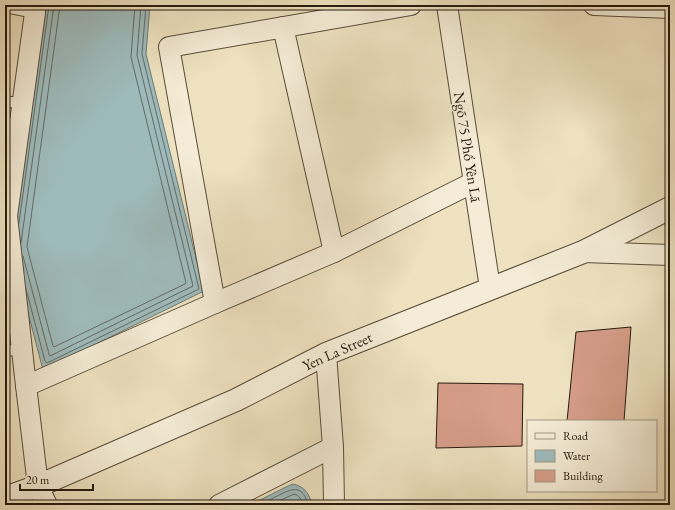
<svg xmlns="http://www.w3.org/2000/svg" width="675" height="510" viewBox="0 0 675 510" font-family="'EB Garamond',serif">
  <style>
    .water { fill: #9ebbbc; stroke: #6e7b77 }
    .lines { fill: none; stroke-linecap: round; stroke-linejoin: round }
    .shore { stroke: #626b66; stroke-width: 1 }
    .building { fill: #d79e8a; stroke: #271b0f }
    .service-casing { stroke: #594d3b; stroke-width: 12 }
    .minor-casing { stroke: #594d3b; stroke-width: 22 }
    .tertiary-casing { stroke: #594d3b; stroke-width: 24 }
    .service { stroke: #f4ecd6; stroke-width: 10 }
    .minor { stroke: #f4ecd6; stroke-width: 20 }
    .tertiary { stroke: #f4ecd6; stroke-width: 22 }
    .labels { text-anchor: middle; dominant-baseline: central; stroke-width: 3; stroke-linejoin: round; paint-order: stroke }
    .street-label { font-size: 15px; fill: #271b0f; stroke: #f4ecd6 }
  </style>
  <rect width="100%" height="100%" fill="#eee2c0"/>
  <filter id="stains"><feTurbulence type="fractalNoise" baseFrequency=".005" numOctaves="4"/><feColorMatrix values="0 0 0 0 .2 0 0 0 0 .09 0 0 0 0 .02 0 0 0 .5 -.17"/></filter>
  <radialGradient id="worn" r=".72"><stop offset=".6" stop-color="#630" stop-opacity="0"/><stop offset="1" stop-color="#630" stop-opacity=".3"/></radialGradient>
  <g class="water">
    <polygon points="45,5 150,5 146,54 204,291 43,370 11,248"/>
    <path d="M293 484C305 487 309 493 312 505H250L286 487Z"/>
  </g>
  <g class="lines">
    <g class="shore">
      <polyline points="60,5 27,247 53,346 54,347 185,284 186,283 131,57 135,5"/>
      <polyline points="19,223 49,5"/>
      <polyline points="21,243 54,5"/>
      <polyline points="23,256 49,354 50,356 193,286 137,55 141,5"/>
      <polyline points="26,289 45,361 47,363 199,289 142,54 146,5"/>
      <path d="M259 505C266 502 273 498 279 495 295 487 303 486 308 505"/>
      <path d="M270 505 294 494C299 495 302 500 303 505"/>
    </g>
  </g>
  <g class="building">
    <polygon points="631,327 624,421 567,421 576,332"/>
    <polygon points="438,383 523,384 522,446 436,448"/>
  </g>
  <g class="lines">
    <g class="service-casing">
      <g id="service">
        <polyline points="5,7 35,13"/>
        <polyline points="5,101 22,104"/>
        <polyline points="5,124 20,124"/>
        <polyline points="5,351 22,349"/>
      </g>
    </g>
    <g class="minor-casing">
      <g id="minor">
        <polyline points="35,5 35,13 7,216 25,377 38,486 47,505"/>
        <polyline points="447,5 490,288"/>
        <polyline points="594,5 670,8"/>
        <polyline points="283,27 334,252"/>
        <polyline points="583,252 670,255"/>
        <polyline points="215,303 334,252 474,182"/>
        <polyline points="326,354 333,447 334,505"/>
        <polyline points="26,386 215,303 169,47 411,5"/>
        <polyline points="219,505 333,447"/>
      </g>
    </g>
    <g class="tertiary-casing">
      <polyline id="tertiary" points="5,498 38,486 236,400 326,354 583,252 670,208"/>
    </g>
    <use href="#service" class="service"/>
    <use href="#minor" class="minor"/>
    <use href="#tertiary" class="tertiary"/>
  </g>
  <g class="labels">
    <g class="street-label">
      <text transform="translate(468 147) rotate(81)">Ngõ 75 Phố Yên Lã</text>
      <text transform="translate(337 351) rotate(-24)">Yen La Street</text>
    </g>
  </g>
  <rect width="675" height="510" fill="none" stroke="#eee2c0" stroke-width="20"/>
  <rect x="6" y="6" width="663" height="498" fill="none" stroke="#271b0f" stroke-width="2"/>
  <rect x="10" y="10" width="655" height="490" fill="none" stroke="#271b0f"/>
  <rect x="527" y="420" width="130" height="72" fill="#f4ecd6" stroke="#a29886"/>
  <rect x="535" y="433" width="20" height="6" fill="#f4ecd6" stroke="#a29886"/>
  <text x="563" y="440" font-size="12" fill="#271b0f">Road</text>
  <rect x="535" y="450" width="20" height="12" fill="#9ebbbc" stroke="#a29886"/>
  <text x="563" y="460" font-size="12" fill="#271b0f">Water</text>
  <rect x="535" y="470" width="20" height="12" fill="#d79e8a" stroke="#a29886"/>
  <text x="563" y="480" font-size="12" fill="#271b0f">Building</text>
  <path d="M20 484v6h73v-6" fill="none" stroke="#271b0f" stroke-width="2"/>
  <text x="26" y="484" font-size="12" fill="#271b0f" stroke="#f4ecd6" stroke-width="3" paint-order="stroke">20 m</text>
  <rect width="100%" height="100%" filter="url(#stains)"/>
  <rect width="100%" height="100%" fill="url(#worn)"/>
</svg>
